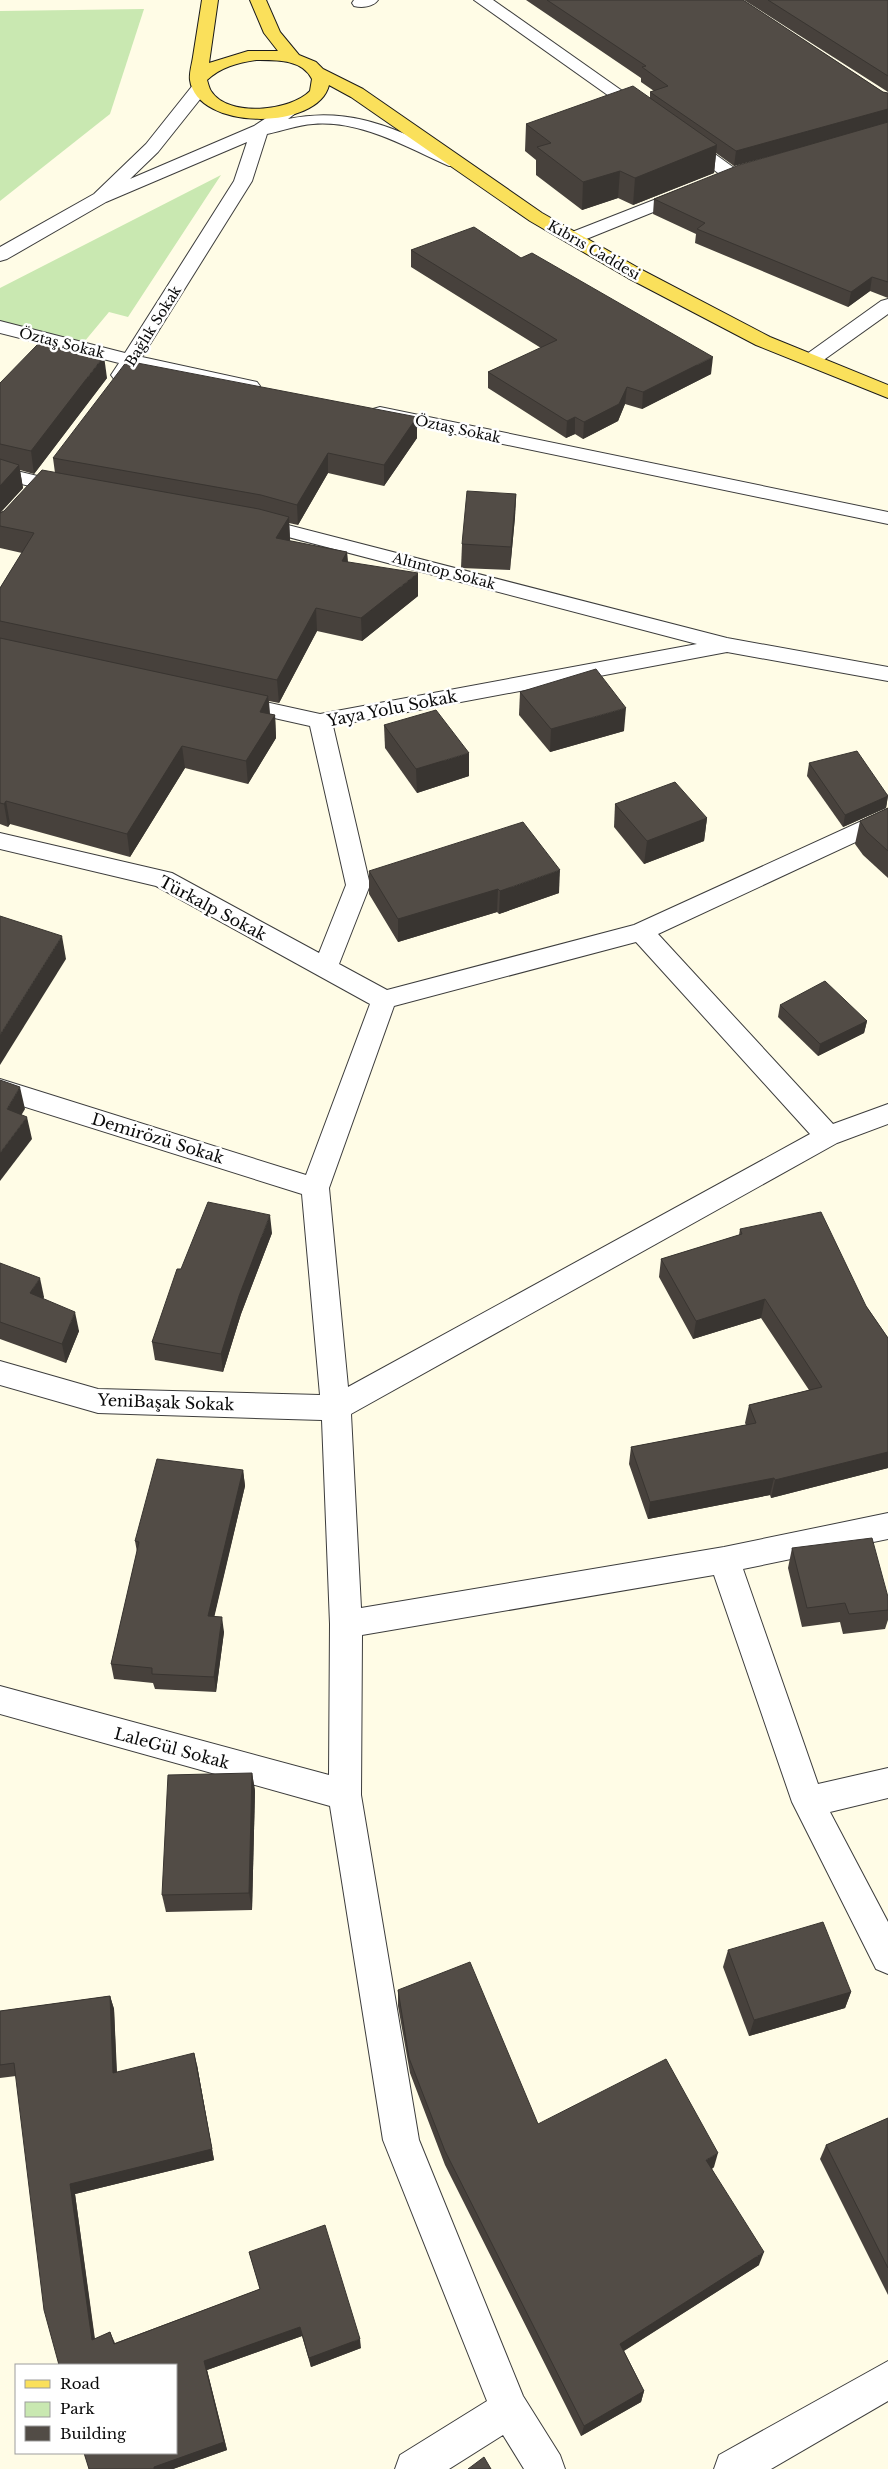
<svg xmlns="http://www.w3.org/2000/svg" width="888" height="2469" viewBox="0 0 888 2469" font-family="'Libre Baskerville',serif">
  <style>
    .green { fill: #c9e8b1 }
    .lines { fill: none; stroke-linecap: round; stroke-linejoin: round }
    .minor-casing { stroke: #3d3d3d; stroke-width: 2 }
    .major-casing { stroke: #1b1b1b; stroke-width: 2 }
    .minor { fill: #fff; fill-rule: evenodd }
    .major { fill: #fae05b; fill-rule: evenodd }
    .wall { fill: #47413c }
    .shaded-wall { fill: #393531 }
    .building { fill: #524c46; stroke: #393531 }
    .labels { text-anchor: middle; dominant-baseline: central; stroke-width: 5; stroke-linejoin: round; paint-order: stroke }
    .far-street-label { font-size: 14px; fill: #0a0a0a; stroke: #fff }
    .street-label { font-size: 16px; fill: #0a0a0a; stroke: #fff }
  </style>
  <rect width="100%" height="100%" fill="#fffce6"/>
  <g class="green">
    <polygon points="144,9 110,114 0,201 0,11"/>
    <polygon points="221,175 128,317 109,312 84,342 0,323 0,288"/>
  </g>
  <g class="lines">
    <g class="minor-casing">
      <g id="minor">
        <path d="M354 0H378C373 7 362 8 354 6L352 3Z"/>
        <polygon points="474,0 493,0 655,114 652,118 640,118"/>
        <path d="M199 84 205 85 207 89 205 93 158 152 130 179 254 126 286 105H298L301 109 288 119C356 105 401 133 461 158L464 162 461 166H449C406 147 361 120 313 124 298 125 282 131 267 134L252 181 142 357 257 382 260 386 257 390 250 392 135 368 128 379H114L111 375 119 363 0 333V321L125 353 234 181 247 142 106 202 7 259 0 261V247L94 194 146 144 193 85Z"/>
        <polygon points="684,135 690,136 737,170 740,174 737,178 725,178 678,144 675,140 678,136"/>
        <polygon points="687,187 693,188 696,192 693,196 579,242 567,242 564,238 567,234"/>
        <polygon points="888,299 888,314 818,364 804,364 801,360 804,356 881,301"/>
        <polygon points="380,407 888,512 888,524 373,417 370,413 373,409"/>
        <polygon points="0,467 75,485 78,489 75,493 68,495 0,479"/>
        <path d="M253 516 727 638 888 667V681L727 652 333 726 370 885 339 964 387 990 634 925 888 809V827L658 934 833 1124 888 1104V1124L837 1143 351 1414 361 1608 724 1547 888 1513V1539L743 1569 818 1784 888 1768V1798L830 1812 888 1922V1974L876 1969 792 1802 714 1575 362 1635 361 1795 419 2140 523 2396 560 2455 565 2469H524L503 2435 449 2469H395L400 2455 487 2401 383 2140 330 1806 0 1714V1686L329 1775 330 1624 322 1420 98 1413 0 1385V1361L98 1389 320 1395 302 1194 0 1099V1079L306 1175 370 1004 156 886 0 849V833L172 873 319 953 346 885 310 726 225 707 222 702 225 697 233 695 320 714 697 644 246 526 243 522 246 518ZM636 942 810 1134 348 1387 329 1188 394 1006Z"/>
        <polygon points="888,2361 888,2401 771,2469 714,2469 719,2455"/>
      </g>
    </g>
    <g class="major-casing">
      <path id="major" d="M202 0H218L209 63 248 51H278L264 33 250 0H266L280 32 299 55 316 62 323 69 363 89 542 213 642 270 770 337 888 385V398L756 345 628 278 530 221 351 97 329 85C318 131 197 131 190 80 189 73 192 64 193 57 196 38 199 19 202 0ZM256 60C276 60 302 59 312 79L310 91C291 111 228 118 211 91 209 88 208 83 207 80 221 67 237 63 256 60Z"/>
    </g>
    <use href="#minor" class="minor"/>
    <use href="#major" class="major"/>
  </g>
  <g class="wall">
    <polygon points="526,0 743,0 883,92 888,93 888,298 870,291 848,307 695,243 696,234 653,214 654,199 796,149 734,166 716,153 714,173 633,205 618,198 582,210 536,175 536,160 525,151 526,124 650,98 650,92 654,91 641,82 641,78"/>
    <polygon points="744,0 888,0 888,92"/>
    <polygon points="411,250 521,258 711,374 642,409 625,404 618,421 583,439 575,434 566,438 488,388 488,372 541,348 411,267"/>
    <polygon points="107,378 34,474 20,470 23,488 1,512 4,511 55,473 53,458 417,417 417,438 384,486 328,473 298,525 289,523 290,540 289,541 347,552 348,562 418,596 362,641 317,631 279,703 269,701 270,714 275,715 276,738 248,784 185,768 130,857 10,824 8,827 0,824 0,588 22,553 0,548 0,383"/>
    <polygon points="516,494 515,517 510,570 461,568 462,544"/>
    <polygon points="520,692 624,731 550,752 519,715"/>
    <polygon points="384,725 469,776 417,793 385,748"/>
    <polygon points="809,763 888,795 886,808 843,827 807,776"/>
    <polygon points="615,804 707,818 704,841 644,864 614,827"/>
    <polygon points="888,808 888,878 863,855 855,844 860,821"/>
    <polygon points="369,871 559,893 499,914 497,912 398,942 369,894"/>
    <polygon points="780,1005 867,1021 864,1033 818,1056 778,1017"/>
    <polygon points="740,1229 866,1306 888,1338 888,1468 771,1498 770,1495 648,1519 629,1464 631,1447 746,1425 745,1423 749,1405 809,1390 761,1318 693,1339 659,1277 661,1259 739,1235"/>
    <polygon points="272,1233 241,1314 223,1372 155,1360 152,1342 181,1269"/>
    <polygon points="0,1263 44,1297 43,1299 79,1331 66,1363 0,1339"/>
    <polygon points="243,1470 245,1486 214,1616 224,1632 216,1692 155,1689 153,1683 114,1679 111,1664 137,1552 135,1541"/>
    <polygon points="792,1548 888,1597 888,1620 885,1629 843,1634 840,1622 802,1627 788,1568"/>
    <polygon points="252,1773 255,1791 252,1910 166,1912 162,1895"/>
    <polygon points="728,1950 851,1992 845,2008 749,2036 723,1967"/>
    <polygon points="398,1990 538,2124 714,2167 712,2169 759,2265 624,2351 644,2391 641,2402 581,2436 445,2165 410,2073 398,2006"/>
    <polygon points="110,1996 114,2009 117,2072 197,2065 214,2160 75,2194 95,2339 110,2332 115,2343 260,2289 249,2252 361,2348 311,2367 302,2336 207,2370 227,2450 173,2469 89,2469 59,2365 16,2076 0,2078 0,2011"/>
    <polygon points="888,2118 888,2295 820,2159 826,2145"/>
  </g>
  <g class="shaded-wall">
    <polygon points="888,109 888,123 734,166 736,151"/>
    <polygon points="717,145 714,173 633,205 635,178"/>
    <polygon points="620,171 618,198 582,210 583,182"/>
    <polygon points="872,277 870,291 848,307 851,292"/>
    <polygon points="104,356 107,378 34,474 31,451"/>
    <polygon points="713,357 711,374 642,409 643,392"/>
    <polygon points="627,387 625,404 618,421 583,439 584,422"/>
    <polygon points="417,417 417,438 384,486 384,465"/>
    <polygon points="575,417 575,434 566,438 567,421"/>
    <polygon points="328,453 328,473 298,525 297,505"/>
    <polygon points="19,465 23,488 0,513 0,486"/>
    <polygon points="516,494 515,517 510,570 511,547"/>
    <polygon points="289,517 290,540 278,561 276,538"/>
    <polygon points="347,552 348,575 342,561"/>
    <polygon points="418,573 418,596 362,641 361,618"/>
    <polygon points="316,608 317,631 279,703 277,680"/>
    <polygon points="268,696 270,719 260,712"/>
    <polygon points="626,708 624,731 550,752 551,729"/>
    <polygon points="275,715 276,738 248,784 246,761"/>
    <polygon points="182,746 185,768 130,857 127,834"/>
    <polygon points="469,753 469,776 417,793 416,769"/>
    <polygon points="888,796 886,808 843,827 845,815"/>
    <polygon points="6,801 10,824 8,827 4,804"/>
    <polygon points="707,818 704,841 644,864 647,841"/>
    <polygon points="560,870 559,893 499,914 500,891"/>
    <polygon points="498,889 497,912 398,942 398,919"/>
    <polygon points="62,936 66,959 0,1065 0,1035"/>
    <polygon points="867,1021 864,1033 818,1056 820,1044"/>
    <polygon points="20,1087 25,1109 12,1131 7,1109"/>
    <polygon points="27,1117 32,1139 0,1181 0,1153"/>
    <polygon points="270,1215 272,1233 241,1314 223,1372 221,1354 239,1296"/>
    <polygon points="40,1278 44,1297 35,1312 30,1293"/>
    <polygon points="765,1299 761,1318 693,1339 696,1321"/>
    <polygon points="75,1312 79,1331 66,1363 62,1344"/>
    <polygon points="888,1452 888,1468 771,1498 775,1480"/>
    <polygon points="243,1470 245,1486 211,1631 208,1616"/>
    <polygon points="774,1478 770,1495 648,1519 650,1502"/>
    <polygon points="222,1617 224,1632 216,1692 214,1677"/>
    <polygon points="252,1773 255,1791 252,1910 249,1893"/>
    <polygon points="851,1992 845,2008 749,2036 754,2020"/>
    <polygon points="110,1996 114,2009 117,2085 113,2073"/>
    <polygon points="194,2053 197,2065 214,2160 75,2194 96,2350 92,2340 70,2184"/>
    <polygon points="718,2153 714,2167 702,2174 706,2160"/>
    <polygon points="764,2252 759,2265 617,2355 620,2344"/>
    <polygon points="300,2327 302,2336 207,2370 227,2450 173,2469 154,2469 154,2467 204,2361"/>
    <polygon points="360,2339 361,2348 311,2367 309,2358"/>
    <polygon points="644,2391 641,2402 581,2436 584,2426"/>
  </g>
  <g class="building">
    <polygon points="547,0 743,0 883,92 888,93 888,109 736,151 650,92 668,86 642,67 646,66"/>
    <polygon points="768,0 888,0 888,76"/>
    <polygon points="633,86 717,145 635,178 620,171 583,182 537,147 551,143 526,124"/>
    <polygon points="888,122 888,282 872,277 851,292 697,229 705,223 654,199 739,165"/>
    <polygon points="474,227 521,258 532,253 713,357 643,392 627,387 619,404 584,422 575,417 567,421 488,372 557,340 411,250"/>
    <polygon points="38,344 104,356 31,451 0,444 0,383"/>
    <polygon points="127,361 417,417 384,465 328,453 297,505 261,495 53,458"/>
    <polygon points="0,459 19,465 0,486"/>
    <polygon points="42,470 259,509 289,517 276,538 347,552 342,561 418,573 361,618 316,608 277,680 0,621 0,588 34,533 0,526 0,513 4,511"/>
    <polygon points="467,491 516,494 511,547 462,544"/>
    <polygon points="0,638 268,696 260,712 275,715 246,761 182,746 127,834 6,801 4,804 0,803"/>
    <polygon points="596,669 626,708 551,729 520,692"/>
    <polygon points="436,710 469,753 416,769 384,725"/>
    <polygon points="857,751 888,796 845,815 809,763"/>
    <polygon points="675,782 707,818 647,841 615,804"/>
    <polygon points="888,808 888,851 867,832 860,821"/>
    <polygon points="523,822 560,870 500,891 498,889 398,919 369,871"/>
    <polygon points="0,916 62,936 0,1035"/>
    <polygon points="825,981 867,1021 820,1044 780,1005"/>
    <polygon points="0,1080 20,1087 7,1109 27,1117 0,1153"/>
    <polygon points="208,1202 270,1215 239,1296 221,1354 152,1342 177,1269 181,1269"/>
    <polygon points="821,1212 866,1306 888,1338 888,1452 775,1480 774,1478 650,1502 631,1447 756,1423 749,1405 822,1387 765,1299 696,1321 661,1259 742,1234 740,1229"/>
    <polygon points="0,1263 40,1278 30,1293 75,1312 62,1344 0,1322"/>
    <polygon points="157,1459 243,1470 208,1616 222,1617 214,1677 152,1674 152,1668 111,1664 139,1542 135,1541"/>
    <polygon points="872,1538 888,1597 888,1610 849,1614 845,1603 807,1608 792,1548"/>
    <polygon points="252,1773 249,1893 162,1895 168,1775"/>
    <polygon points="823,1922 851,1992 754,2020 728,1950"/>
    <polygon points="470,1962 538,2124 666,2059 718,2153 706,2160 764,2252 620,2344 644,2391 584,2426 445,2151 409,2058 398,1990"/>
    <polygon points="110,1996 113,2073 194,2053 212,2149 70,2184 92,2340 110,2332 114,2344 260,2289 249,2252 325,2225 360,2339 309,2358 300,2327 204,2361 224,2442 154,2467 154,2469 89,2469 84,2453 176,2453 176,2365 59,2365 44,2310 14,2063 0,2065 0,2011"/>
    <polygon points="888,2118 888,2268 826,2145"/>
    <polygon points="484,2457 491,2469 468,2469"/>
  </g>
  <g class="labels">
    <g class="far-street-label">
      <text transform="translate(594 250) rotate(30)">Kıbrıs Caddesi</text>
      <text transform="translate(153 326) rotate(-58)">Bağlık Sokak</text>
      <text transform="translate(62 343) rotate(14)">Öztaş Sokak</text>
      <text transform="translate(458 429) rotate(12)">Öztaş Sokak</text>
      <text transform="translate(444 571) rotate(15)">Altıntop Sokak</text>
    </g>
    <g class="street-label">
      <text transform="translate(392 708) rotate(-11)">Yaya Yolu Sokak</text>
      <text transform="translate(213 908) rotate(28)">Türkalp Sokak</text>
      <text transform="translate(158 1138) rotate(17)">Demirözü Sokak</text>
      <text transform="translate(166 1402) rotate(2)">YeniBaşak Sokak</text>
      <text transform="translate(172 1748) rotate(15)">LaleGül Sokak</text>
    </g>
  </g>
  <rect x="15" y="2364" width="162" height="90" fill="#ffffff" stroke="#9d9d9d"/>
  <rect x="25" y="2380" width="25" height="8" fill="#fae05b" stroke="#9d9d9d"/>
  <text x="60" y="2389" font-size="15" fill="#0a0a0a">Road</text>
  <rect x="25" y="2402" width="25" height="15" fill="#c9e8b1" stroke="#9d9d9d"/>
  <text x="60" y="2414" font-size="15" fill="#0a0a0a">Park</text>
  <rect x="25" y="2426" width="25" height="15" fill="#524c46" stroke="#9d9d9d"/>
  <text x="60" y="2439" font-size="15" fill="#0a0a0a">Building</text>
</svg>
